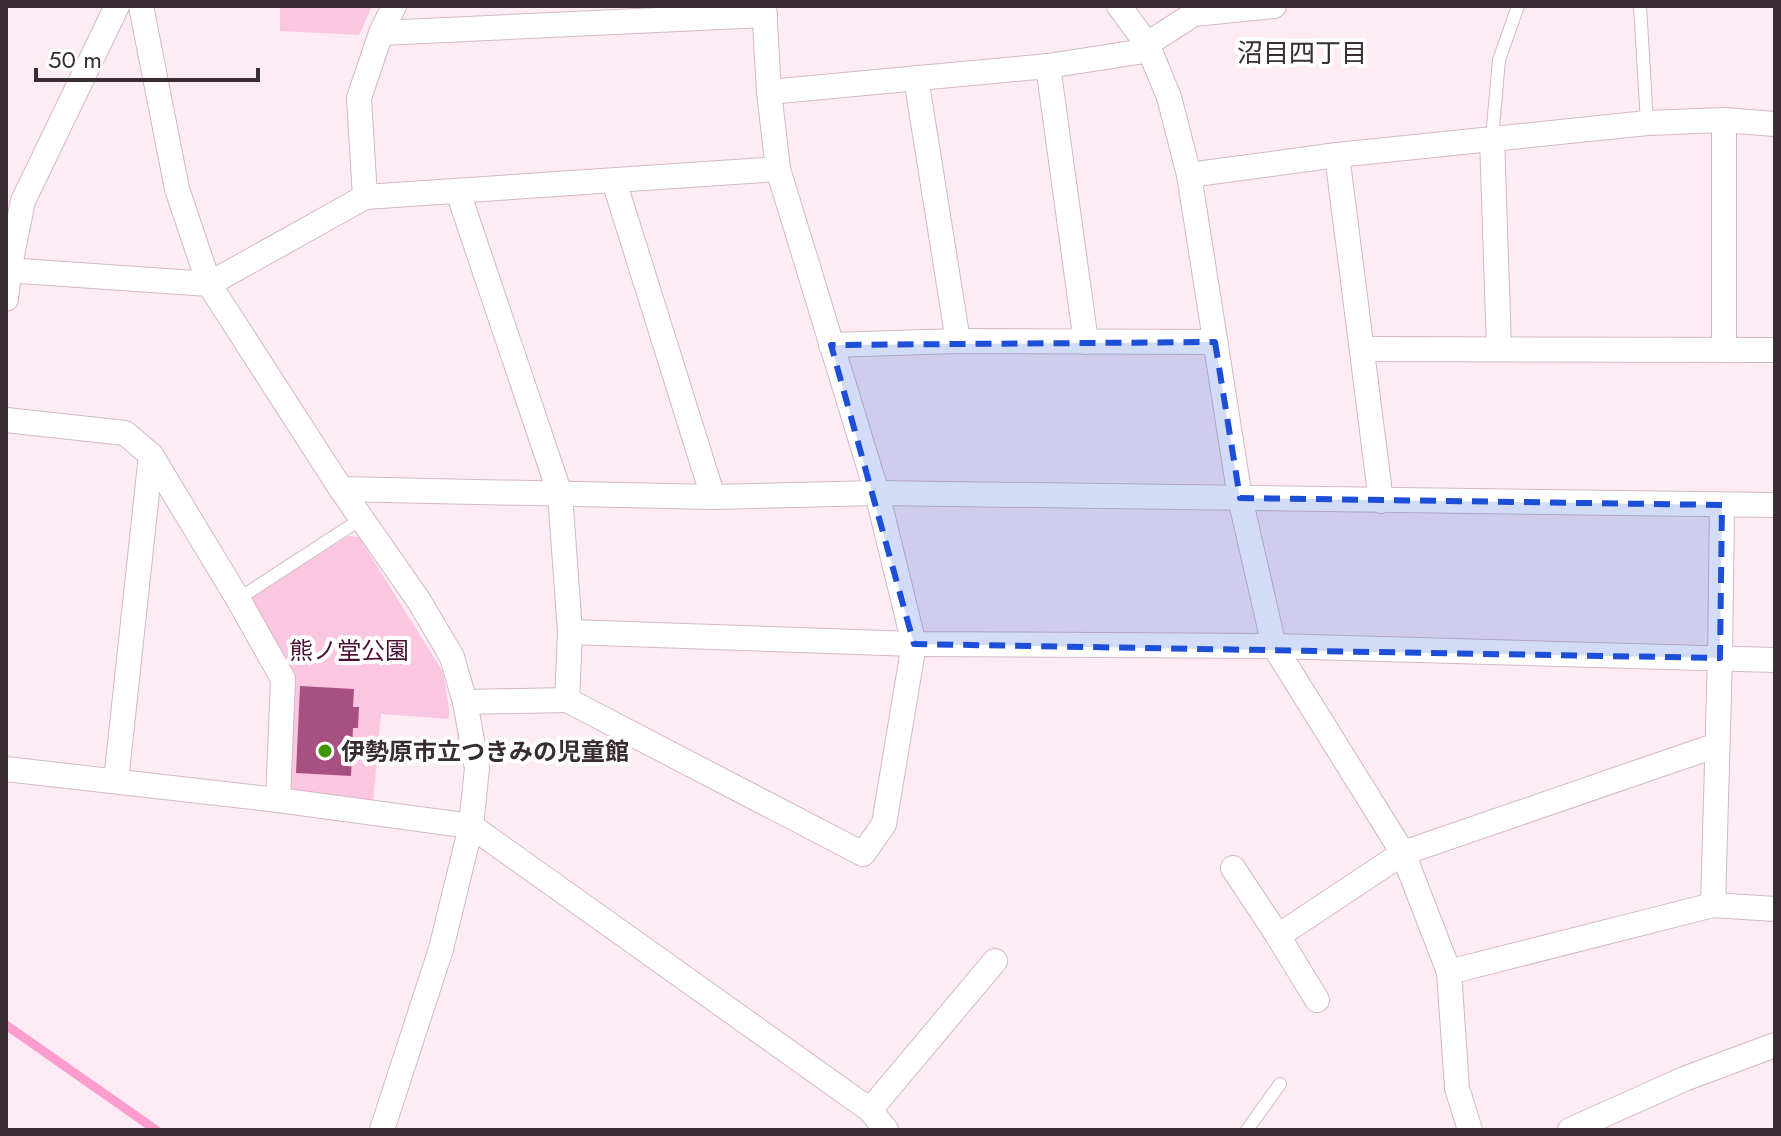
<svg xmlns="http://www.w3.org/2000/svg" width="1781" height="1136" viewBox="0 0 1781 1136" font-family="Jost,'Noto Sans JP',sans-serif">
  <style>
    .green { fill: #fbc6e0 }
    .lines { fill: none; stroke-linecap: round; stroke-linejoin: round }
    .stream { stroke: #fc9dcf; stroke-width: 9 }
    .building { fill: #a85081 }
    .lane-casing { stroke: #d3b8c5; stroke-width: 14 }
    .street-casing { stroke: #d3b8c5; stroke-width: 26 }
    .lane { stroke: #fff; stroke-width: 12 }
    .street { stroke: #fff; stroke-width: 24 }
    .marked { fill: #1d4ed8; fill-opacity: 0.2; stroke: #1d4ed8; stroke-width: 6; stroke-dasharray: 16 10; stroke-linejoin: round }
    .poi-dot { fill: #3f9400; stroke: #fff; stroke-width: 3 }
    .labels { text-anchor: middle; dominant-baseline: central; stroke-width: 8; stroke-linejoin: round; paint-order: stroke }
    .park-label { font-size: 24px; fill: #4a1134; stroke: #fff }
    .poi-label { font-size: 24px; font-weight: bold; fill: #382d32; stroke: #fff; text-anchor: start }
    .neighbourhood-label { font-size: 26px; fill: #382d32; stroke: #fff }
  </style>
  <rect width="100%" height="100%" fill="#fdecf4"/>
  <g class="green">
    <polygon points="280,6 372,6 359,35 280,31"/>
    <polygon points="348,536 359,537 443,672 449,708 449,719 381,714 373,802 293,794 287,787 292,686 251,610 253,597"/>
  </g>
  <g class="lines">
    <polyline class="stream" points="6,1025 156,1130"/>
  </g>
  <polygon class="building" points="300,686 354,689 353,707 359,707 358,728 353,728 351,776 296,773"/>
  <g class="lines">
    <g class="lane-casing">
      <g id="lane">
        <polyline points="1640,6 1647,123"/>
        <polyline points="1492,138 1499,60 1518,6"/>
        <polyline points="238,599 361,519"/>
        <polyline points="1247,1130 1280,1084"/>
      </g>
    </g>
    <g class="street-casing">
      <g id="street">
        <polyline points="141,6 177,189 209,284 341,489 419,601 452,657 465,702 477,768 471,826 441,949 382,1130"/>
        <polyline points="764,6 769,92 778,169"/>
        <polyline points="1119,6 1147,44 1169,97 1189,175 1337,155 1647,123 1724,120 1775,124"/>
        <polyline points="381,33 765,15"/>
        <polyline points="1048,66 1086,342"/>
        <polyline points="916,78 958,341"/>
        <polyline points="769,92 1048,66 1138,52 1147,44 1194,14 1274,6"/>
        <polyline points="1724,120 1724,349"/>
        <polyline points="1492,138 1499,349"/>
        <polyline points="1337,155 1381,501"/>
        <polyline points="1189,175 1240,498 1274,646 1403,853 1449,972 1457,1088 1470,1130"/>
        <polyline points="614,181 713,497"/>
        <polyline points="458,192 560,494 570,632 914,644 1274,646 1775,660"/>
        <polyline points="365,197 359,98 381,33 394,6"/>
        <polyline points="6,270 209,284 365,197 778,169 877,493 914,644 884,824 863,854 567,700 570,632"/>
        <polyline points="6,299 9,270 23,201 117,6"/>
        <polyline points="831,345 958,341 1215,342"/>
        <polyline points="1362,349 1775,350"/>
        <polyline points="6,420 125,433 151,455 116,781"/>
        <polyline points="151,455 238,599 283,679 278,800"/>
        <polyline points="341,489 713,497 877,493 1775,505"/>
        <polyline points="465,702 567,700"/>
        <polyline points="6,769 278,800 471,826 870,1110 886,1130"/>
        <polyline points="1233,868 1278,936 1317,1000"/>
        <polyline points="1713,905 1720,658 1722,505"/>
        <polyline points="1278,936 1403,853 1717,745"/>
        <polyline points="1449,972 1713,905 1775,909"/>
        <polyline points="870,1110 995,961"/>
        <polyline points="1570,1130 1684,1079 1775,1045"/>
      </g>
    </g>
    <use href="#lane" class="lane"/>
    <use href="#street" class="street"/>
  </g>
  <path class="marked" d="M1215 342 1240 498 1722 505 1720 658 914 644 831 345Z"/>
  <circle class="poi-dot" cx="325" cy="751" r="8"/>
  <g class="labels">
    <g class="park-label">
      <text x="349" y="650">熊ノ堂公園</text>
    </g>
    <g class="poi-label">
      <text x="341" y="751">伊勢原市立つきみの児童館</text>
    </g>
    <g class="neighbourhood-label">
      <text x="1302" y="53">沼目四丁目</text>
    </g>
  </g>
  <rect width="1781" height="1136" fill="none" stroke="#382d32" stroke-width="16"/>
  <path d="M36 68v12h222v-12" fill="none" stroke="#382d32" stroke-width="4"/>
  <text x="48" y="68" font-size="24" fill="#382d32" stroke="#ffffff" stroke-width="6" paint-order="stroke">50 m</text>
</svg>
